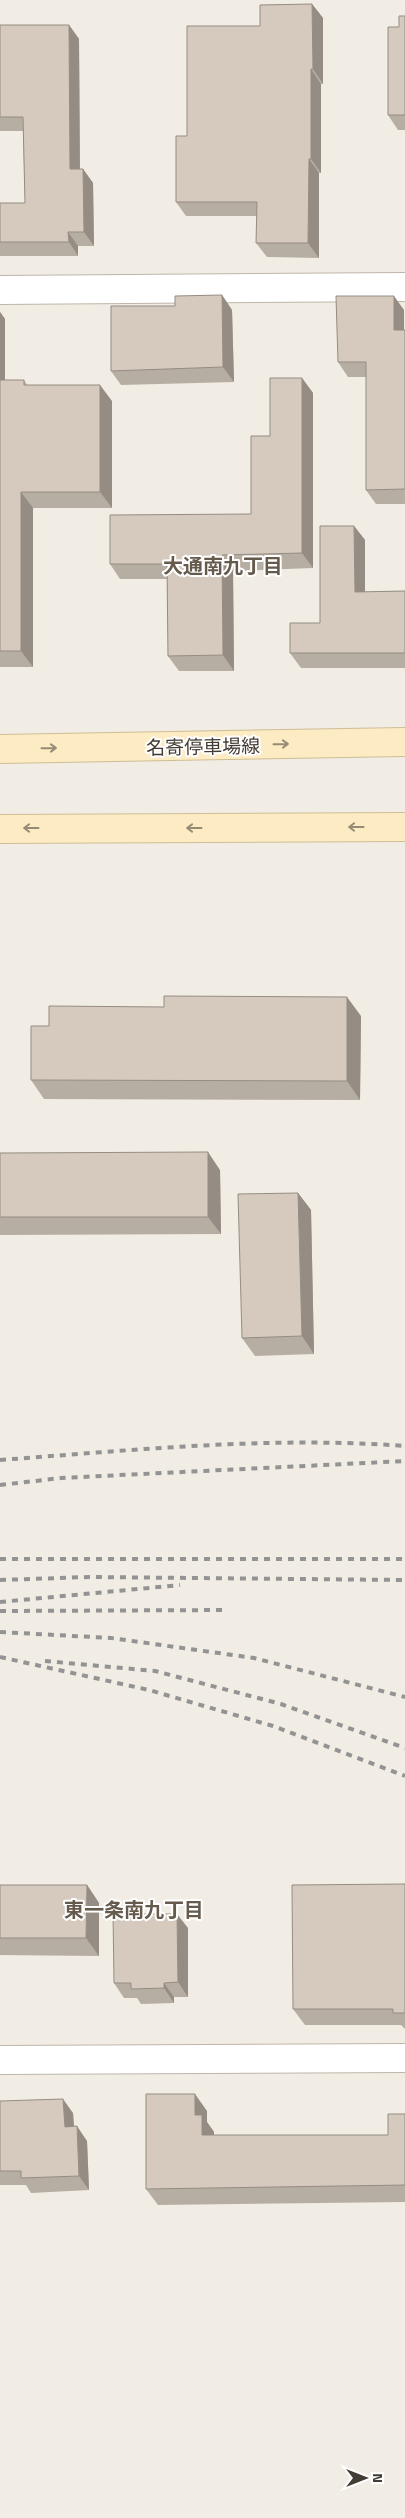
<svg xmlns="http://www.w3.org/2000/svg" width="405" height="2518" viewBox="0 0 405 2518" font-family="'Titillium Web','Noto Sans JP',sans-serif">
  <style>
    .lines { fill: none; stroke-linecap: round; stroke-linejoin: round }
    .minor-casing { stroke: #bfb6aa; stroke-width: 30 }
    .secondary-casing { stroke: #cfbd95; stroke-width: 30 }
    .minor { stroke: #fff; stroke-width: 28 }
    .secondary { stroke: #fcebc3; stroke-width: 28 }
    .rail { stroke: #939393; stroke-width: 4; stroke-dasharray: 6 6; stroke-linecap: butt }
    .wall { fill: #b7aea3 }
    .shaded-wall { fill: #958d84 }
    .building { fill: #d5cabd; stroke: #958d84 }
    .oneway { stroke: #968b74 }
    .labels { text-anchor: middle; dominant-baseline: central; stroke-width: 4; stroke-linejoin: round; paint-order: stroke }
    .street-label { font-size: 19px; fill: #433c34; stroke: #fff }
    .neighbourhood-label { font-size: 20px; font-weight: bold; fill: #655a4c; stroke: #fff }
  </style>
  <rect width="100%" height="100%" fill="#f1ece4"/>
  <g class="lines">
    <g class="minor-casing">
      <g id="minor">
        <polyline points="0,290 405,287"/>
        <polyline points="0,2060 405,2058"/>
      </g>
    </g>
    <g class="secondary-casing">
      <g id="secondary">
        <polyline points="0,749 405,742"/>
        <polyline points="0,829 405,827"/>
      </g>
    </g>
    <use href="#minor" class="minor"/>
    <use href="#secondary" class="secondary"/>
    <g class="rail">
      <path d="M0 1460C135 1450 270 1436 405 1446"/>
      <polyline points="0,1485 61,1478 405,1461"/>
      <polyline points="0,1559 405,1559"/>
      <polyline points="0,1580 89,1577 405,1580"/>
      <polyline points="0,1602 180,1585"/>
      <polyline points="0,1611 228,1610"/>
      <polyline points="0,1632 111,1638 254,1658 405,1697"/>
      <polyline points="0,1657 149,1690 273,1726 405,1776"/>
      <polyline points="45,1661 155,1671 281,1704 405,1748"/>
    </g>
  </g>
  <g class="wall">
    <polygon points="312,4 323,18 323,84 321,84 321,173 319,173 319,258 267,257 256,243 257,216 186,216 176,202 187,136 260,26"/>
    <polygon points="405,16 405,130 398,130 388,115"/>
    <polygon points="0,25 69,25 79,39 80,169 83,169 93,183 94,246 78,246 78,256 0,256 0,203 25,203 23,131 0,131"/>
    <polygon points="222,295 232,310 234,382 121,385 111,371 175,306"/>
    <polygon points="404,310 405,504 376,504 366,490 366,377 348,377 338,362"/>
    <polygon points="0,312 5,319 5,380 24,380 27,385 112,401 112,508 33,508 33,667 0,667"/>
    <polygon points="302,378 313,393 313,568 233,571 234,671 179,671 168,656 167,579 120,579 110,564 251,514 270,436"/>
    <polygon points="354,526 365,540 365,592 405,591 405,668 301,668 290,653 320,623"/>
    <polygon points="164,1007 361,1016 360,1100 44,1099 31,1080 49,1026"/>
    <polygon points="0,1153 220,1170 221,1234 0,1235"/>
    <polygon points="298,1193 311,1210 314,1354 255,1356 242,1338"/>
    <polygon points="405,1884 405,2029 401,2025 305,2025 293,2009"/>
    <polygon points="0,1885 87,1885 99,1903 99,1956 0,1955"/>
    <polygon points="188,1928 188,1997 174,1997 174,2003 141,2004 137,1998 124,1998 114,1983"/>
    <polygon points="0,2101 73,2113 74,2126 87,2141 89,2190 31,2193 26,2185 0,2185"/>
    <polygon points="207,2111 207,2122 214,2132 214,2135 388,2135 405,2114 405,2202 158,2205 146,2189"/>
  </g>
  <g class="shaded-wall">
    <polygon points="312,4 323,18 323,84 313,69"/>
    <polygon points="69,25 79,39 80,184 70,169"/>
    <polygon points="311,69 321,84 321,173 311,159"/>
    <polygon points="309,159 319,173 319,258 308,243"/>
    <polygon points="83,169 93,183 94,246 84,232"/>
    <polygon points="68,232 78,246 78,256 69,242"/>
    <polygon points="222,295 232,310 234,382 223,367"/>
    <polygon points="394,296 404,310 404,344 394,330"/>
    <polygon points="0,312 5,319 5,396 0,389"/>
    <polygon points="302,378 313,393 313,568 302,553"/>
    <polygon points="100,385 112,401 112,508 100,492"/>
    <polygon points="21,492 33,508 33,667 21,651"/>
    <polygon points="354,526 365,540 365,607 355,592"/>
    <polygon points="222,555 233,571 234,671 223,655"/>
    <polygon points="347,997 361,1016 360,1100 347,1081"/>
    <polygon points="208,1152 220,1170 221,1234 208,1217"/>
    <polygon points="298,1193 311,1210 314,1354 302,1336"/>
    <polygon points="87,1885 99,1903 99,1956 86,1938"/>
    <polygon points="177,1914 188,1928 188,1997 178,1982"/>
    <polygon points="164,1983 174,1997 174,2003 164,1988"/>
    <polygon points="195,2094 207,2111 207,2122 214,2132 214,2152 202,2135 195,2115"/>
    <polygon points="63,2099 73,2113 75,2141 65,2127"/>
    <polygon points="77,2126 87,2141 89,2190 79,2176"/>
  </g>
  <g class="building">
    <polygon points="312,4 313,69 311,69 311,159 309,159 308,243 256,243 257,202 176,202 176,136 187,136 187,26 260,26 260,5"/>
    <polygon points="399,16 405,16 405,115 388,115 388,27 399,27"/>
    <polygon points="0,25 69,25 70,169 83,169 84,232 68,232 69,242 0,242 0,203 25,203 23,117 0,117"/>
    <polygon points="222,295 223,367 111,371 111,306 175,306 175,296"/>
    <polygon points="336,296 394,296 394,330 405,330 405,489 366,490 366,362 338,362"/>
    <polygon points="270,378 302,378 302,553 222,555 223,655 168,656 167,564 110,564 110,515 251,514 251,436 270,436"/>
    <polygon points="0,380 24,380 24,385 100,385 100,492 21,492 21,651 0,651"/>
    <polygon points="320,526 354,526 355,592 405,591 405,653 290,653 290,623 320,623"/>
    <polygon points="164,996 347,997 347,1081 31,1080 31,1026 49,1026 49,1006 164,1007"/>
    <polygon points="208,1152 208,1217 0,1217 0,1153"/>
    <polygon points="298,1193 302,1336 242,1338 238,1194"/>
    <polygon points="405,1884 405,2013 393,2013 393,2009 293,2009 292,1885"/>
    <polygon points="0,1885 87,1885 86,1938 0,1938"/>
    <polygon points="113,1914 177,1914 178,1982 164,1983 164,1988 131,1989 131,1983 114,1983"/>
    <polygon points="146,2094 195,2094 195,2115 202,2115 202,2135 388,2135 388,2114 405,2114 405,2185 146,2189"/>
    <polygon points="63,2099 65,2127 77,2126 79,2176 21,2178 21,2171 0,2171 0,2101"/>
  </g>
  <defs><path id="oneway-shaft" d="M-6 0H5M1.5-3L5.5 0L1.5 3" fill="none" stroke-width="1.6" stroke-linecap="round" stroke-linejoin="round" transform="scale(1.25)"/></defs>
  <g class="oneway">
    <use href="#oneway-shaft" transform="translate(281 744) rotate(-1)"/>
    <use href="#oneway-shaft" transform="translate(49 748) rotate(-1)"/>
    <use href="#oneway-shaft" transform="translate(356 827) rotate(180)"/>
    <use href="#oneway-shaft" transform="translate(31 828) rotate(180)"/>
    <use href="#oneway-shaft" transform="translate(194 828) rotate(180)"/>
  </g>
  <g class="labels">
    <g class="street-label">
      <text transform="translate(203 746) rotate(-1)">名寄停車場線</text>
    </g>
    <g class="neighbourhood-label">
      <text x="223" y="565">大通南九丁目</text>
      <text x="134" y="1909">東一条南九丁目</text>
    </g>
  </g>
  <g transform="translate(365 2478) rotate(90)" stroke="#ffffff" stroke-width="4" paint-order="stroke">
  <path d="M0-4L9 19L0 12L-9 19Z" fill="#433c34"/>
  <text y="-8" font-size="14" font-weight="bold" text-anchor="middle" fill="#433c34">N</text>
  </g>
</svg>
